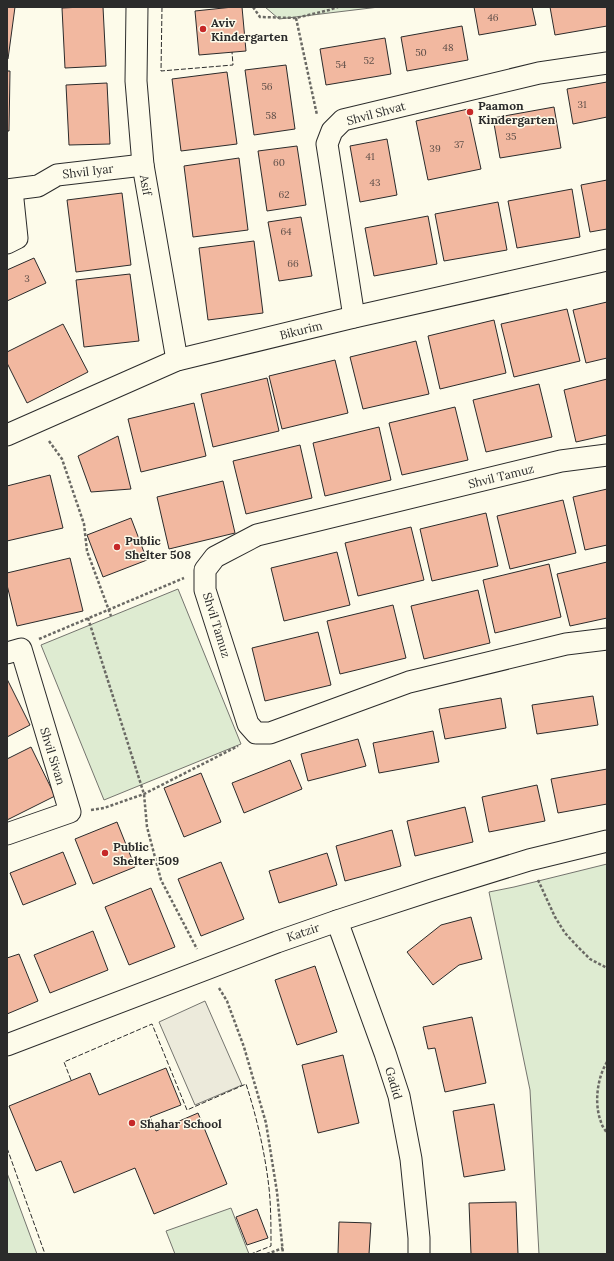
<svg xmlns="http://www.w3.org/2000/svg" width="614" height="1261" viewBox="0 0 614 1261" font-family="Lora,serif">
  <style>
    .green { fill: #deebd1; stroke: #74746e }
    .parking { fill: #eceadb; stroke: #74746e }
    .building { fill: #f2b8a0; stroke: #2b2b2b }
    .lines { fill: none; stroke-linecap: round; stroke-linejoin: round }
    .street-casing { stroke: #2b2b2b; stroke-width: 23 }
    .path { stroke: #6a6964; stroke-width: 2.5; stroke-dasharray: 3 2; stroke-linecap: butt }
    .street { stroke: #fdfbea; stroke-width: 21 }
    .fence { stroke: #2b2b2b; stroke-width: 1; stroke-dasharray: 5 2; stroke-linecap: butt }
    .poi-dot { fill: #c62828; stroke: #fdfbea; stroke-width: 1.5 }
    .labels { text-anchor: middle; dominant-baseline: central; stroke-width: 3; stroke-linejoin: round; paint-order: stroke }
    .number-label { font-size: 10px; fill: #5d4e48 }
    .poi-label { font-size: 12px; font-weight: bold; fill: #2b2b2b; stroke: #fdfbea; text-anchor: start }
    .street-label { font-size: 12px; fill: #2b2b2b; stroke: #fdfbea }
  </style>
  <rect width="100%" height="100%" fill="#fdfbea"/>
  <g class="green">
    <polygon points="265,7 379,7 279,19"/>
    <polygon points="178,589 241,744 104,800 41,645"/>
    <polygon points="607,864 607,1254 539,1254 530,1090 489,892 514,887"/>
    <polygon points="7,1173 37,1254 7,1254"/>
    <polygon points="231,1208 249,1254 175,1254 166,1231"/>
  </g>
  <polygon class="parking" points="205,1001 242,1085 195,1105 159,1022"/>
  <g class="building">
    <polygon points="7,7 15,7 8,59 7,58"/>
    <polygon points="83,7 103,7 106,66 65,68 62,8"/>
    <polygon points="233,7 242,7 246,51 199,55 195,11"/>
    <polygon points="474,7 532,7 536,25 479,35"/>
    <polygon points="550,7 607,7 607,26 555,35"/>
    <polygon points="462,26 468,60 407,71 401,37"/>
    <polygon points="385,38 391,74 326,85 320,49"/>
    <polygon points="286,65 295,129 254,135 245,70"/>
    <polygon points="7,71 10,71 9,131 7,131"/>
    <polygon points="227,72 237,144 181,151 172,79"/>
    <polygon points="607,82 607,117 573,124 567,89"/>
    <polygon points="107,83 110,144 69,145 66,85"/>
    <polygon points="554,107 561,148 500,158 493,118"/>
    <polygon points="468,109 481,169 428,180 416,121"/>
    <polygon points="387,139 397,195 360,202 350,146"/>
    <polygon points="297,146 306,205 267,211 258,151"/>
    <polygon points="239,158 248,230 193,237 184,166"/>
    <polygon points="607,180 607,229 590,232 581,185"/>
    <polygon points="572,189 580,237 517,248 508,201"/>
    <polygon points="122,193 131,265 76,272 67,200"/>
    <polygon points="498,202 507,250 444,261 435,214"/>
    <polygon points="428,216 437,264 374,276 365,228"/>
    <polygon points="301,217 312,276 279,281 268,222"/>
    <polygon points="254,241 263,313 208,320 199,248"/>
    <polygon points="34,258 46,283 7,301 7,270"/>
    <polygon points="130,274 139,341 84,347 76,280"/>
    <polygon points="607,302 607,358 586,363 573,310"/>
    <polygon points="567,309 580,361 514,377 501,324"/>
    <polygon points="494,320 506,373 440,389 428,336"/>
    <polygon points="63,324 88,372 27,403 7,363 7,352"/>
    <polygon points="416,341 429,394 363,409 350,357"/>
    <polygon points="335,360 348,413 282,429 269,376"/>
    <polygon points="267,378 279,431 213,447 201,394"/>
    <polygon points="607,379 607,435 576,442 564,390"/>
    <polygon points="539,384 552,437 486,452 473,400"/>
    <polygon points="194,403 206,456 141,472 128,419"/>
    <polygon points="455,407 468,460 402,475 389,423"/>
    <polygon points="379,427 391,480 325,496 313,443"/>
    <polygon points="118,436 131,489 91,492 78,456"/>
    <polygon points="300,445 312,498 246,514 233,461"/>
    <polygon points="50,475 63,528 7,541 7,486"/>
    <polygon points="223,481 235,533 169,549 157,497"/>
    <polygon points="607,489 607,545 585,550 573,497"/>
    <polygon points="563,500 576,553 510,569 497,516"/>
    <polygon points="486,513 498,566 432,581 420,529"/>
    <polygon points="131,518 147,560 103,577 87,535"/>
    <polygon points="411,527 424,580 358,596 345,543"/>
    <polygon points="337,552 350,605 284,621 271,568"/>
    <polygon points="70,558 83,611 17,626 7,585 7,573"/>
    <polygon points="607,562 607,618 570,626 557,574"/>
    <polygon points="549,564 561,617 495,633 483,580"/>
    <polygon points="478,590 490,643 424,659 411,606"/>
    <polygon points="393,605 406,658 340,674 327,621"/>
    <polygon points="318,632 331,685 265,701 252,648"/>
    <polygon points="7,679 30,725 7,737"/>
    <polygon points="593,696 598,725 537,734 532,705"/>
    <polygon points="501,698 506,728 445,739 439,709"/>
    <polygon points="433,731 439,762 379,773 373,743"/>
    <polygon points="358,739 366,766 308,781 301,754"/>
    <polygon points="31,747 55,796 7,820 7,759"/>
    <polygon points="290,760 302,789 244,813 232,783"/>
    <polygon points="607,769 607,804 558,813 551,779"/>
    <polygon points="201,773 221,822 184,837 164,788"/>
    <polygon points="537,785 545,821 489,832 482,797"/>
    <polygon points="465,807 473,842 415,856 407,821"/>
    <polygon points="117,822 135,867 93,884 75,839"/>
    <polygon points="392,830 401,866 345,881 336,846"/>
    <polygon points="63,852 76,884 23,905 10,873"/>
    <polygon points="327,853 337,885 279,903 269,871"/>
    <polygon points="221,862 244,919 201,936 178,879"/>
    <polygon points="151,888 175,947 129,965 105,907"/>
    <polygon points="471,917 482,959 459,965 433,985 407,952 441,925"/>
    <polygon points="93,931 108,970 50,993 34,955"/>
    <polygon points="19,954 38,1001 7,1014 7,958"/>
    <polygon points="315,966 337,1032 297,1045 275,980"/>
    <polygon points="472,1017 486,1083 445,1092 435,1048 428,1049 423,1027"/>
    <polygon points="343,1055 359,1123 318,1133 302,1065"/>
    <polygon points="166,1068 181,1105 150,1117 156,1131 198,1113 227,1184 154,1214 135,1168 74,1193 61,1161 36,1171 9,1106 90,1073 99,1095"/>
    <polygon points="494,1104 505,1170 464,1177 453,1111"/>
    <polygon points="516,1202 518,1254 471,1254 469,1203"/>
    <polygon points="257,1209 268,1238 247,1245 236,1217"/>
    <polygon points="339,1222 371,1223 369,1254 338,1254"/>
  </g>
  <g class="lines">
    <g class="street-casing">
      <g id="street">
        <polyline points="137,7 136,81 143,165 177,360"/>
        <polyline points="7,190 38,186 57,175 143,165"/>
        <polyline points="7,243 17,238 12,190"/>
        <polyline points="354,317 327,144 332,131 343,120 539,73 607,63"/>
        <polyline points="7,435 177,360 354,317 607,260"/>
        <polyline points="607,455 561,461 257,535 215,557 205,570 205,590 248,724 256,733 270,733 409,682 566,644 607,639"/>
        <polyline points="7,653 21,649 70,812 7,834"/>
        <polyline points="337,921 385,1053 399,1096 411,1159 419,1238 419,1254"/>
        <polyline points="7,1045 277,942 337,921 432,890 529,860 607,841"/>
      </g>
    </g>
    <g class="path">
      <polyline points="253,7 260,17 296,18 329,10 338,7"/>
      <polyline points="296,18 317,115"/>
      <polyline points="49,441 62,459 84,524 87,551 111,616"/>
      <polyline points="88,618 144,794 147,827 161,880 197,949"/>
      <polyline points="39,639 184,578"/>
      <polyline points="91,810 104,808 144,794 238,746"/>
      <polyline points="538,880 555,917 565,933 577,946 590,959 607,968"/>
      <polyline points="219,988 227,1001 244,1047 266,1123 277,1192 283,1254"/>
      <path d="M607 1062C597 1078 594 1104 601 1122 602 1126 605 1130 607 1133"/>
      <polyline points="267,1254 283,1248"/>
    </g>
    <use href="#street" class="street"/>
    <g class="fence">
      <polyline points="162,7 161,71 233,65 232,52"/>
      <path d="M71 1080 64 1062 152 1024 187 1110 246 1084C257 1118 265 1153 269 1188 271 1207 271 1227 271 1246L251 1254"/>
      <polyline points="7,1148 45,1254"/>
    </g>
  </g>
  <g class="poi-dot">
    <circle cx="203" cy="29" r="4"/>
    <circle cx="470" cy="112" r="4"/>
    <circle cx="117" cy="547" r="4"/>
    <circle cx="105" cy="853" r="4"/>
    <circle cx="132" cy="1123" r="4"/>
  </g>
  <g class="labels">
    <g class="number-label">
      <text x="493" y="17">46</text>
      <text x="448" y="47">48</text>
      <text x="421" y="52">50</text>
      <text x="369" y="60">52</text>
      <text x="341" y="64">54</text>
      <text x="267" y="86">56</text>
      <text x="582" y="104">31</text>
      <text x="271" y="115">58</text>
      <text x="511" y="136">35</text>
      <text x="459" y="144">37</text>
      <text x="435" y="148">39</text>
      <text x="370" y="156">41</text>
      <text x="279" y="162">60</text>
      <text x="375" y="182">43</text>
      <text x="284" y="194">62</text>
      <text x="286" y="231">64</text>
      <text x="293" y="263">66</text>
      <text x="27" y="278">3</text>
    </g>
    <g class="poi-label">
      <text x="211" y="22">Aviv<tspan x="211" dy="14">Kindergarten</tspan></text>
      <text x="478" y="105">Paamon<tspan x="478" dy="14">Kindergarten</tspan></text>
      <text x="125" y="540">Public<tspan x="125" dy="14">Shelter 508</tspan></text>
      <text x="113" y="846">Public<tspan x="113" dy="14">Shelter 509</tspan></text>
      <text x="140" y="1123">Shahar School</text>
    </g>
    <g class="street-label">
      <text transform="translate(376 113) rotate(-15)">Shvil Shvat</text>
      <text transform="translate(88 171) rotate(-7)">Shvil Iyar</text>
      <text transform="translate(146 185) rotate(80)">Asif</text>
      <text transform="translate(301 330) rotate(-14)">Bikurim</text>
      <text transform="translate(501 476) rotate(-14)">Shvil Tamuz</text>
      <text transform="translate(217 625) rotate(73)">Shvil Tamuz</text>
      <text transform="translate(53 756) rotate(73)">Shvil Sivan</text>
      <text transform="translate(303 932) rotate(-19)">Katzir</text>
      <text transform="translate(394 1083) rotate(74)">Gadid</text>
    </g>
  </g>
  <rect width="614" height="1261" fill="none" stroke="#2b2b2b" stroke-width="16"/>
</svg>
